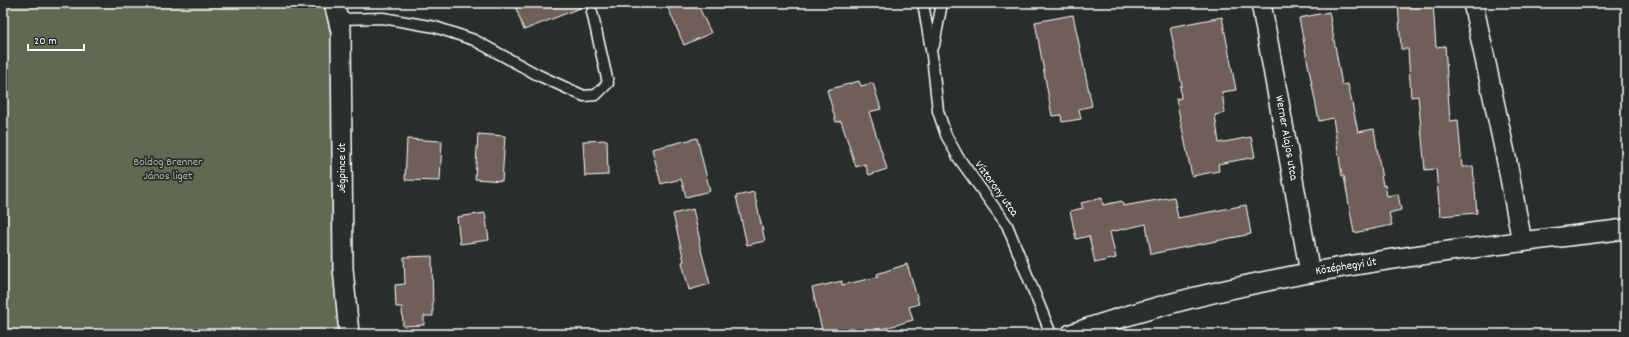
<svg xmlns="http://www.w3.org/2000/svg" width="1629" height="337" viewBox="0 0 1629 337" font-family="Dekko,sans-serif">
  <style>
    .green { fill: #616b52; stroke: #b0b5a8 }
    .building { fill: #705e59; stroke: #fff }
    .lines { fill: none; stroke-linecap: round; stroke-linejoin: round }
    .service-casing { stroke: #fff; stroke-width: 13 }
    .minor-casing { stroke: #fff; stroke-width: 22 }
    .service { stroke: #2a2d2e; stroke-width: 10 }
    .minor { stroke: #2a2d2e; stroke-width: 19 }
    .labels { text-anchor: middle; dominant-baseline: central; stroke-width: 3.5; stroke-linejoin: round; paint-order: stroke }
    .street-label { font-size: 12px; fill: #fff; stroke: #2a2d2e }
    .park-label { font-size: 12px; fill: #b0b5a8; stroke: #2a2d2e }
  </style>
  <rect width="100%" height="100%" fill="#2a2d2e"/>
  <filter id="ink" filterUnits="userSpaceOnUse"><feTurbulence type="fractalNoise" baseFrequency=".025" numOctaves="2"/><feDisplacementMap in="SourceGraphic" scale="8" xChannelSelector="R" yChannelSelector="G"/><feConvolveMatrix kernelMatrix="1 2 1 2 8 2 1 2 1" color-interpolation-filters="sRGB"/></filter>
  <g filter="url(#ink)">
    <polygon class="green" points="3,3 324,3 332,43 342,334 3,334"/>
    <g class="building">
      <polygon points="514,3 590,3 590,4 524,30"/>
      <polygon points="666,3 697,3 711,33 684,45"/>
      <polygon points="1398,3 1433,3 1436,47 1445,46 1450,121 1458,120 1462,167 1473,166 1477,213 1440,216 1436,169 1425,170 1418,96 1411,97 1408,49 1401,49"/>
      <polygon points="1329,12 1342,85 1348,84 1358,132 1374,129 1383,186 1385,185 1387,196 1398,194 1401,210 1389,213 1392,225 1354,233 1344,176 1342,176 1333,118 1319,121 1299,18"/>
      <polygon points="1073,15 1092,106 1079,109 1081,119 1062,122 1061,115 1052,116 1035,22"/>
      <polygon points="1222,17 1236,90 1222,92 1225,113 1215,115 1219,143 1251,137 1255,157 1218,164 1219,171 1192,176 1176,99 1181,98 1180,86 1182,86 1170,27"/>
      <polygon points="859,81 861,86 873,83 881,109 869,112 887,169 869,175 865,164 856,167 841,121 836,122 827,90"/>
      <polygon points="478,134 505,136 502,181 475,179"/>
      <polygon points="697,138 710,191 686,197 681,179 661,184 652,149"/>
      <polygon points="407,139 442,141 440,181 405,180"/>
      <polygon points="607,140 608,175 585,176 583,141"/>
      <polygon points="754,192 765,241 747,245 736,196"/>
      <polygon points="1174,197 1178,218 1246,205 1251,234 1151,254 1146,224 1110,232 1116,258 1095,263 1089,236 1076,239 1070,211 1083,208 1081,203 1102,198 1103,205 1122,201 1123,206"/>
      <polygon points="693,209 700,241 699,242 710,284 689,290 682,262 684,261 673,214"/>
      <polygon points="485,213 489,240 460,244 457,217"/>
      <polygon points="432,256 433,316 424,316 424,325 403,326 402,307 396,307 395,285 405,284 404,257"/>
      <polygon points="907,264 919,304 909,307 913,320 865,334 823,334 812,288 842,281 842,285 878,277 877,274"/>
    </g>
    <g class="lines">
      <g class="service-casing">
        <g id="service">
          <polyline points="923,3 932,56 938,111 946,135 958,157 1007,225 1051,334"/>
          <polyline points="338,19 383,18 435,27 474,40 538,75 584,96 596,95 608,83 592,12"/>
          <polyline points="934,45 942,3"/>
        </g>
      </g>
      <g class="minor-casing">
        <g id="minor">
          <polyline points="334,3 341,31 343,268 349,334"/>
          <polyline points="1261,3 1310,273"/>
          <polyline points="1473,3 1507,162 1522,242"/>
          <path d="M1071 334C1250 271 1439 252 1626 229"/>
        </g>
      </g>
      <use href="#service" class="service"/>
      <use href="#minor" class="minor"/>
    </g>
  </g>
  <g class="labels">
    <g class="street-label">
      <text transform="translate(1286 138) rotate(80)">Werner Alajos utca</text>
      <text transform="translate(342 168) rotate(-90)">Jégpince út</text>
      <text transform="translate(996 189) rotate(54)">Víztorony utca</text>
      <text transform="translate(1346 267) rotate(-9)">Középhegyi út</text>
    </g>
    <g class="park-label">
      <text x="168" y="162">Boldog Brenner<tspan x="168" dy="14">János liget</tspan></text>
    </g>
  </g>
  <rect width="1629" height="337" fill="none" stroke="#2a2d2e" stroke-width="16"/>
  <rect x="8" y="8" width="1613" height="321" fill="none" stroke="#fff" stroke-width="1.5" filter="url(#ink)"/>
  <path d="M28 44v6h56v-6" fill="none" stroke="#ffffff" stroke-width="2"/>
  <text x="34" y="44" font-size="12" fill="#ffffff" stroke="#2a2d2e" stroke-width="3" paint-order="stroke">20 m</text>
</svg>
